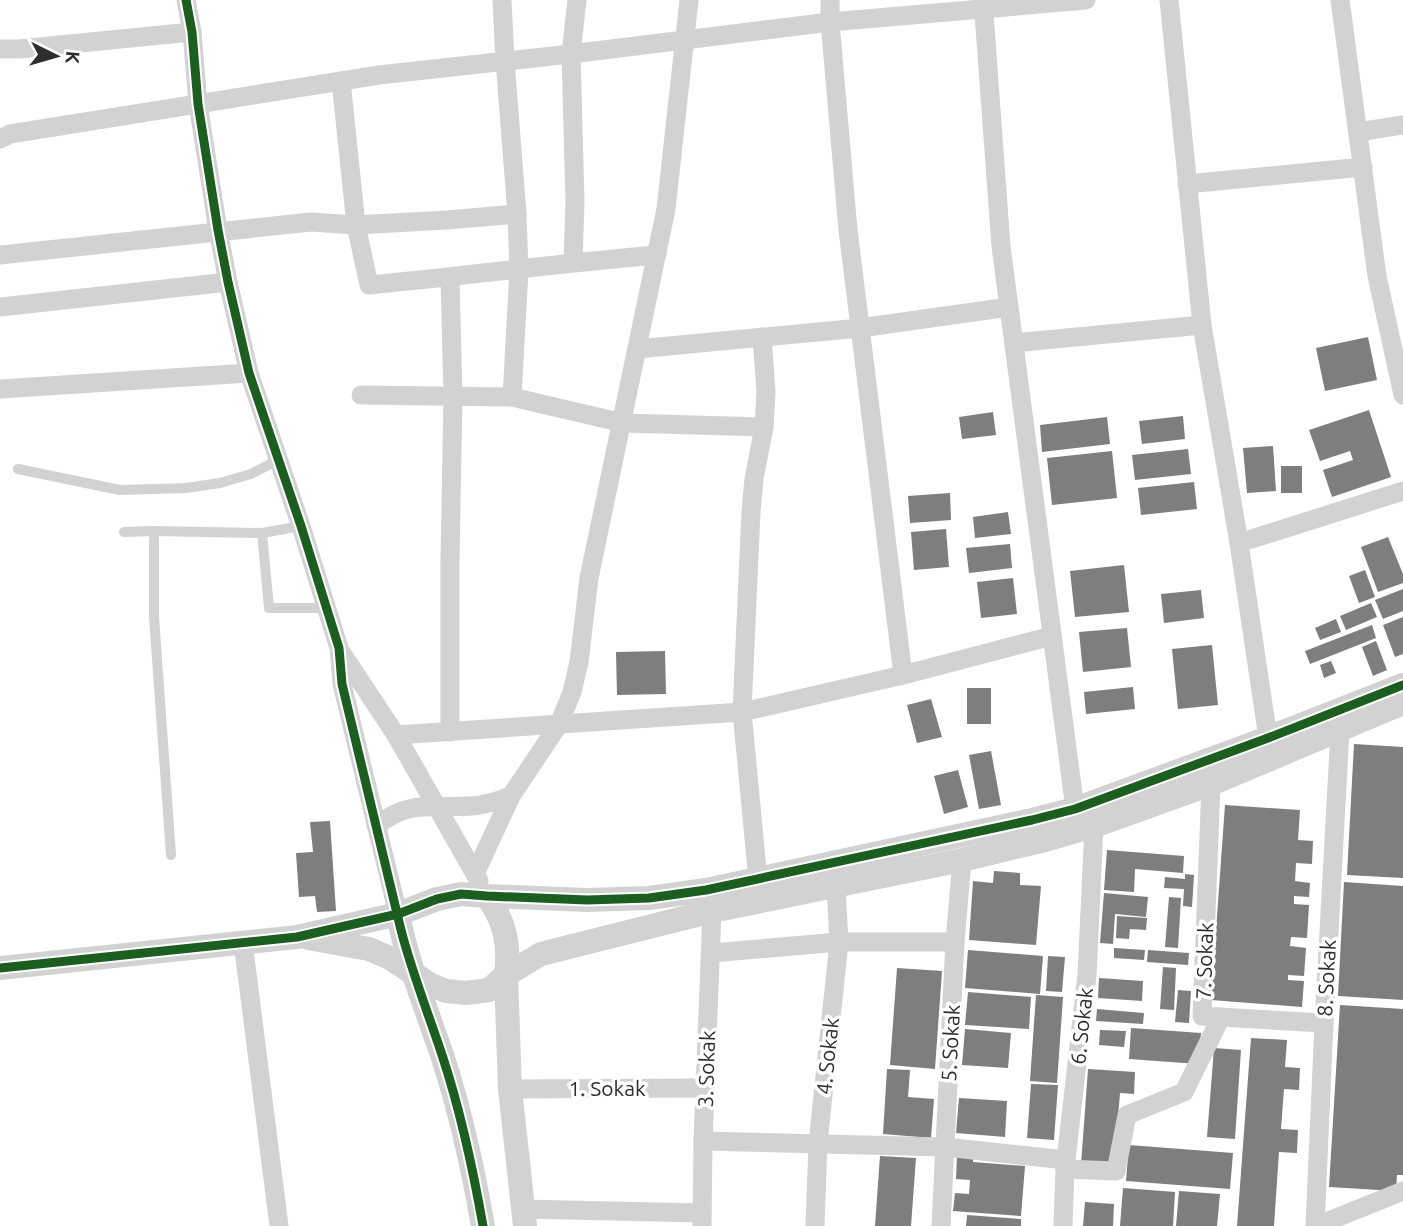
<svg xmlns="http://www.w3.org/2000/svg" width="1403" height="1226" viewBox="0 0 1403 1226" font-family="Ubuntu,sans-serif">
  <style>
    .building { fill: #7e7e7e }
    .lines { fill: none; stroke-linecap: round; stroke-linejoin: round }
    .service { stroke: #d2d2d2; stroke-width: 10 }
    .minor { stroke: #d2d2d2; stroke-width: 19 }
    .tertiary { stroke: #d2d2d2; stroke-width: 24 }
    .cycleway-casing { stroke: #fff; stroke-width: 13 }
    .cycleway { stroke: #1b5e20; stroke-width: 9 }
    .labels { text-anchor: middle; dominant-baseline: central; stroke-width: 7; stroke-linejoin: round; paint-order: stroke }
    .street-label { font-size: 21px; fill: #2d2d2d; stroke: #fff }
  </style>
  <rect width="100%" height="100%" fill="#fff"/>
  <g class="building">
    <polygon points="1368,337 1377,380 1325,391 1316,348"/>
    <polygon points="1369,410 1391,477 1332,497 1323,470 1353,460 1350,451 1320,461 1309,430"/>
    <polygon points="993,412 996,435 962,439 959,417"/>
    <polygon points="1183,416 1185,439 1142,444 1139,421"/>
    <polygon points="1107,417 1110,444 1042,452 1040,425"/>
    <polygon points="1273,446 1276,491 1247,493 1243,448"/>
    <polygon points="1188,449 1191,474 1135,480 1132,455"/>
    <polygon points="1112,451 1117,498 1052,505 1047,458"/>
    <rect x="1281" y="466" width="21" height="27"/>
    <polygon points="1194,482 1197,509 1141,515 1138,488"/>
    <polygon points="950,493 951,520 910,523 908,496"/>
    <polygon points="1008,512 1011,534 975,538 973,517"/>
    <polygon points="946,529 949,567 914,570 911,532"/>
    <polygon points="1388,537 1403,574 1403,583 1378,592 1361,547"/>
    <polygon points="1010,544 1012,568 969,573 966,548"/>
    <polygon points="1124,565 1129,612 1075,617 1070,571"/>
    <polygon points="1365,570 1375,597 1359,603 1349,576"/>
    <polygon points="1013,578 1017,614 981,618 977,582"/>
    <polygon points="1403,589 1403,611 1383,619 1375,600"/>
    <polygon points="1201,590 1204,618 1164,623 1161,594"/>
    <polygon points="1371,603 1377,617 1346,630 1340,616"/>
    <polygon points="1403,617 1403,654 1395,657 1383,625"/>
    <polygon points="1336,619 1341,632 1320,640 1315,628"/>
    <polygon points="1372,625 1376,638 1310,664 1305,651"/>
    <polygon points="1127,628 1131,667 1083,672 1079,632"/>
    <polygon points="1376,641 1387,670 1373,676 1362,647"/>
    <polygon points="1212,645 1218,705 1178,709 1172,649"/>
    <polygon points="665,651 666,694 617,695 616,652"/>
    <polygon points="1331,661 1336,673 1324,678 1320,665"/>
    <polygon points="1133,687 1135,709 1086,714 1084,692"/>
    <rect x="967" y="688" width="24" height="36"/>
    <polygon points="931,699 942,737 917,743 907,705"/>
    <polygon points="1354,744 1403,747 1403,878 1347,875"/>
    <polygon points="991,751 1001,805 979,809 969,755"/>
    <polygon points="958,770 968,807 944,814 934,776"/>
    <polygon points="1225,805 1300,810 1298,840 1313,841 1312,864 1296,863 1295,881 1310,883 1309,897 1294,896 1294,904 1309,905 1307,938 1291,937 1290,946 1306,948 1304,976 1288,975 1288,980 1304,981 1302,1007 1211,1000"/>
    <polygon points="330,821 336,911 317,912 315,896 299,897 296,853 313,852 310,822"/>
    <polygon points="1107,850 1184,856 1183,873 1135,869 1134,892 1104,890"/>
    <polygon points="994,871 1020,873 1020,885 1041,886 1036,945 969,940 973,881 993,883"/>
    <polygon points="1185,874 1194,875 1192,907 1183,906 1184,889 1164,888 1165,877 1185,879"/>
    <polygon points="1344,882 1403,886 1403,1000 1338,996"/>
    <polygon points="1104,893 1148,897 1146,917 1115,914 1113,944 1100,943"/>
    <polygon points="1169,897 1181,898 1178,948 1165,947"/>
    <polygon points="1117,916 1147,918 1146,930 1130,929 1129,939 1116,938"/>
    <polygon points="1114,948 1145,950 1144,960 1114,958"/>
    <polygon points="968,950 1043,956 1040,994 965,988"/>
    <polygon points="1148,950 1189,953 1188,965 1147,962"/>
    <polygon points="1048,956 1065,957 1062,992 1046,991"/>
    <polygon points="1163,967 1176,968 1174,1010 1160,1009"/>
    <polygon points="897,968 942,971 935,1069 890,1065"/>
    <polygon points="1099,978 1143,981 1142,1001 1098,998"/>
    <polygon points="1178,990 1191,991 1189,1023 1175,1022"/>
    <polygon points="968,992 1031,997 1029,1029 965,1025"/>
    <polygon points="1036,995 1063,997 1057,1083 1030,1081"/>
    <polygon points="1340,1005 1403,1009 1403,1175 1397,1175 1396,1191 1329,1187"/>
    <polygon points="1097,1009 1144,1013 1143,1024 1096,1021"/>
    <polygon points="1131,1028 1201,1033 1198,1064 1129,1059"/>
    <polygon points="965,1029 1011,1033 1008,1068 962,1065"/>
    <polygon points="1100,1030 1126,1031 1124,1047 1099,1045"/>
    <polygon points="1251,1038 1287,1040 1285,1067 1300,1068 1299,1090 1284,1089 1281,1129 1298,1130 1297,1153 1279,1152 1274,1226 1237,1226"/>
    <polygon points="1214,1048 1241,1050 1235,1139 1207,1137"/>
    <polygon points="887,1069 910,1070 908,1097 934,1099 931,1138 883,1134"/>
    <polygon points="1088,1069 1135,1072 1134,1094 1120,1093 1114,1167 1081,1165"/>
    <polygon points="1031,1084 1058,1085 1054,1140 1027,1138"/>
    <polygon points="959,1098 1007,1101 1005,1137 956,1133"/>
    <polygon points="1129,1145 1233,1153 1230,1189 1126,1181"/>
    <polygon points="957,1154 973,1156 973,1162 1025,1166 1021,1216 953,1211 955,1193 969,1194 970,1180 956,1179"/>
    <polygon points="880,1156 916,1158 911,1226 875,1226"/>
    <polygon points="1123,1188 1175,1192 1173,1226 1120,1226"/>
    <polygon points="1179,1191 1220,1194 1217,1226 1176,1226"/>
    <polygon points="1085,1202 1114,1204 1113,1226 1083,1226"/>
    <polygon points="967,1215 1021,1219 1021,1226 966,1226"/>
  </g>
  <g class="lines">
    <g class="service">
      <polyline points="18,469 120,490 186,488 220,483 251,474 278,460"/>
      <polyline points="154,531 154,617 171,855"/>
      <polyline points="124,532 154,531 262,533 301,526"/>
      <polyline points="262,533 269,608 326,608"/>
    </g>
    <g class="minor">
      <polyline points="186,0 192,32 198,104 218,230 228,282 249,373 301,526 339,648 342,684 398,914"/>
      <polyline points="502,0 505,61 517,214 519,270 512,397"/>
      <polyline points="830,0 830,22 848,230 903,675"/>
      <polyline points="983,0 1001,246 1075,809"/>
      <polyline points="1169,0 1202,325 1239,543 1268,738"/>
      <polyline points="1340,0 1377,276 1403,395"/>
      <polyline points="0,49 19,49 192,32"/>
      <path d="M341 81 356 225 369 285C465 276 561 263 657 255"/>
      <polyline points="1358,132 1403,125"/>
      <polyline points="0,139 10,134 379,75 571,54 830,22 1086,0"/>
      <polyline points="1187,184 1363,167"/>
      <polyline points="0,255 311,222 356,225 447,220 517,214"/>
      <polyline points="573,262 575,202 571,54 577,0"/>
      <polyline points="450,278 453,396 450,560 450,732"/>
      <polyline points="0,307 228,282"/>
      <polyline points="1014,343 1202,325"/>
      <polyline points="637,349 860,328 1009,307"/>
      <polyline points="0,389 249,373"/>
      <polyline points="361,395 512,397 623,423 764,427"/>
      <polyline points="1239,543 1403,491"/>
      <polyline points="341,652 396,735 479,881"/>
      <polyline points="396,735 742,712 903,675 1052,636"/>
      <polyline points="1211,784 1202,1016 1324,1023"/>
      <path d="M376 826C413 796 438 811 480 805 491 803 501 800 511 796"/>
      <polyline points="475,874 511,796 559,724 572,692 579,662 589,578 666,209 689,0"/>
      <polyline points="758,880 742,712 751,511 754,479 764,427 766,391 762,337"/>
      <polyline points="243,942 279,1226"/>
      <polyline points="711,953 839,942 955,942"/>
      <polyline points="510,1089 704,1088"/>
      <polyline points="703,1141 945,1147 1066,1160"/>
      <polyline points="1065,1169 1116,1171 1127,1115 1184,1092 1221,1017"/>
      <polyline points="522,1209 702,1213"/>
      <polyline points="702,1226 703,1141 712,911"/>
      <polyline points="815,1226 818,1143 839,942 836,886"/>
      <polyline points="941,1226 955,942 962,860"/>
      <polyline points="1063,1226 1065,1169 1087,975 1094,826"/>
      <polyline points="1315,1226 1324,1023 1340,731"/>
      <polyline points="1316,1226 1403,1191"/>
    </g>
    <g class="tertiary">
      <path d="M487 896C505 922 510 944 506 975L510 1089 525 1226"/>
      <path d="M398 914C407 963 427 1010 443 1058 461 1113 473 1169 483 1226"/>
      <polyline points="308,938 369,949 390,958 429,984 446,991 466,993 489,990 506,975 541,954 712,911 962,860 1045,840 1094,826 1211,784 1403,703"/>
      <polyline points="0,968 297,937 398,914 437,899 461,894 487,896 587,900 649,898 706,890 1032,820 1075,809 1268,738 1403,685"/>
    </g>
    <g class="cycleway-casing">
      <g id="cycleway">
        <path d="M186 0 192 32 198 104 218 230 228 282 249 373 301 526 339 648 342 684 401 930C412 973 429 1015 443 1058 461 1113 473 1169 483 1226"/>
        <polyline points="0,968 297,937 398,914 437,899 461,894 487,896 587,900 649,898 706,890 1032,820 1075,809 1268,738 1403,685"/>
      </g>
    </g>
    <use href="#cycleway" class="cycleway"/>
  </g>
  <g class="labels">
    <g class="street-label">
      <text transform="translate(1204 961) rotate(-88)">7. Sokak</text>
      <text transform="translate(1326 978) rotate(-87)">8. Sokak</text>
      <text transform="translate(1081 1026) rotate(-84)">6. Sokak</text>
      <text transform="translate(950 1043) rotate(-87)">5. Sokak</text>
      <text transform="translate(827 1056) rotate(-84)">4. Sokak</text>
      <text transform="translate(706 1069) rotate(-88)">3. Sokak</text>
      <text x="607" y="1088">1. Sokak</text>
    </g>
  </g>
  <g transform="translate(56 56) rotate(95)" stroke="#ffffff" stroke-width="5" paint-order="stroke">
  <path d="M0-5L12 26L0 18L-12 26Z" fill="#2d2d2d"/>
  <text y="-10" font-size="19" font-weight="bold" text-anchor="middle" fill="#2d2d2d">K</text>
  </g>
</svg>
